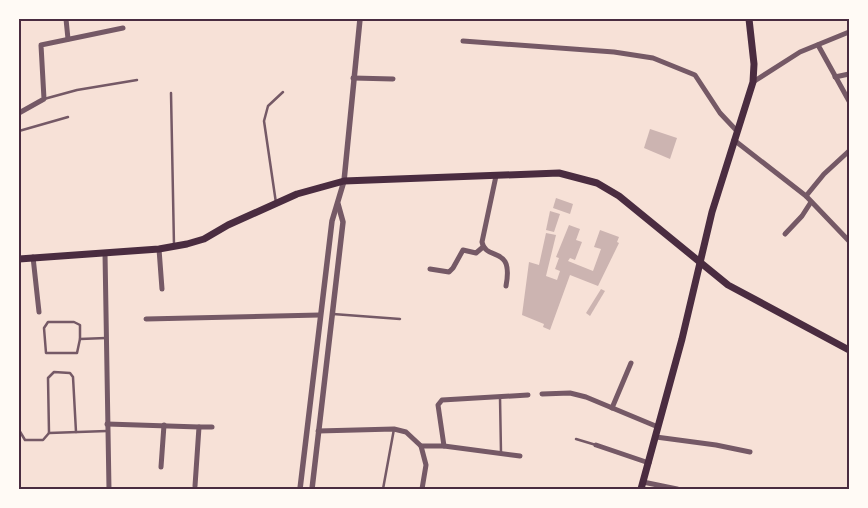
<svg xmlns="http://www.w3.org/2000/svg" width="868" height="508" viewBox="0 0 868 508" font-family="Lato,sans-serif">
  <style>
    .building { fill: #ccb4b1 }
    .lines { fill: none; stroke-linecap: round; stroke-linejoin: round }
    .service { stroke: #755966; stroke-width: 2.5 }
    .minor { stroke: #755966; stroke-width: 5 }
    .tertiary { stroke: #755966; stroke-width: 5.5 }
    .secondary { stroke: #4a2c40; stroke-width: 7 }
    .neatline { fill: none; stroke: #4a2c40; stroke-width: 2 }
  </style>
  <rect width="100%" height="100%" fill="#f7e1d7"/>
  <g class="building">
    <polygon points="650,129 677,138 670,159 644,148"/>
    <polygon points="556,198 573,204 570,214 553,208"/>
    <polygon points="550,211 560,214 554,232 546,230"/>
    <polygon points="569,225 580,229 576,240 582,242 575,260 570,258 568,261 593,271 601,249 594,247 600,230 619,237 617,242 619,243 598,286 570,275 550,330 543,327 544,324 522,315 529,262 539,265 546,233 556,235 546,276 557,280 560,271 555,269 559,258 556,257"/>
    <polygon points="601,289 605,291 590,316 586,313"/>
  </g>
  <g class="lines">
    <g class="service">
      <polyline points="171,93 174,246"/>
      <polyline points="44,99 77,90 137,80"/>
      <polyline points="19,131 68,117"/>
      <polyline points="276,203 264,121 268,106 283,92"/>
      <polyline points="333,314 400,319"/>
      <polygon points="48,322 74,322 80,325 80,339 77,353 46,353 44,328"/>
      <polyline points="80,339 106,338"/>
      <polyline points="500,397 501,453"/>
      <polyline points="19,430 25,440 43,440 49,433 107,431"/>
      <polyline points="49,433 48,378 54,372 70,373 73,377 76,432"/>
      <polyline points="576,439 596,445"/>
      <polyline points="383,489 394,429"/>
    </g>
    <g class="minor">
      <polyline points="66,19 68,39"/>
      <polyline points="463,41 614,52 653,58 695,75 720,113 736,130"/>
      <polyline points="818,45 849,101"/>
      <polyline points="835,77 849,74"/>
      <polyline points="353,78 393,79"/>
      <polyline points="753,82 800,52 849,32"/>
      <polyline points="19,113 44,99 41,45 123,28"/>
      <polyline points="734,140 806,196 849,241"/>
      <path d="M496 176 482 242C486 262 514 244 506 286"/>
      <polyline points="806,196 824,174 849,151"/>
      <polyline points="785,234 802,216 811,202"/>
      <polyline points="159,249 162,289"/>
      <polyline points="105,253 109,489"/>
      <polyline points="33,257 39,312"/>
      <polyline points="430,269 449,272 453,268 463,250 476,253 483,247"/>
      <polyline points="146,319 320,315"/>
      <polyline points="542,394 570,393 586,397 658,427"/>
      <polyline points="612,408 631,363"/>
      <polyline points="107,424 199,427 195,486"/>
      <polyline points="199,427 212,427"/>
      <polyline points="318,431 394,429 406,432 421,446 444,446 438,405 442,400 528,395"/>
      <polyline points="656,437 716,445 750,452"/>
      <polyline points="596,445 649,463"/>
      <polyline points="421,446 426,465 422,489"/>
      <polyline points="444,446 520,456"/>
      <polyline points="161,467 164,425"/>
      <polyline points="643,482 677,489"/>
    </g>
    <g class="tertiary">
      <polyline points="300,489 332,221 344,181 360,19"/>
      <polyline points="312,489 343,222 338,204"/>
    </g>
    <g class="secondary">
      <polyline points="19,259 159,249 187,244 204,239 228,225 297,194 344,181 559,173 597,183 619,196 728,285 849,350"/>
      <polyline points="641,489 682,339 712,212 753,82 754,64 749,19"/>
    </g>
  </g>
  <rect width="868" height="508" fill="none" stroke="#fffaf5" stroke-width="40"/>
  <rect x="20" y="20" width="828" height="468" class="neatline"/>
</svg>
